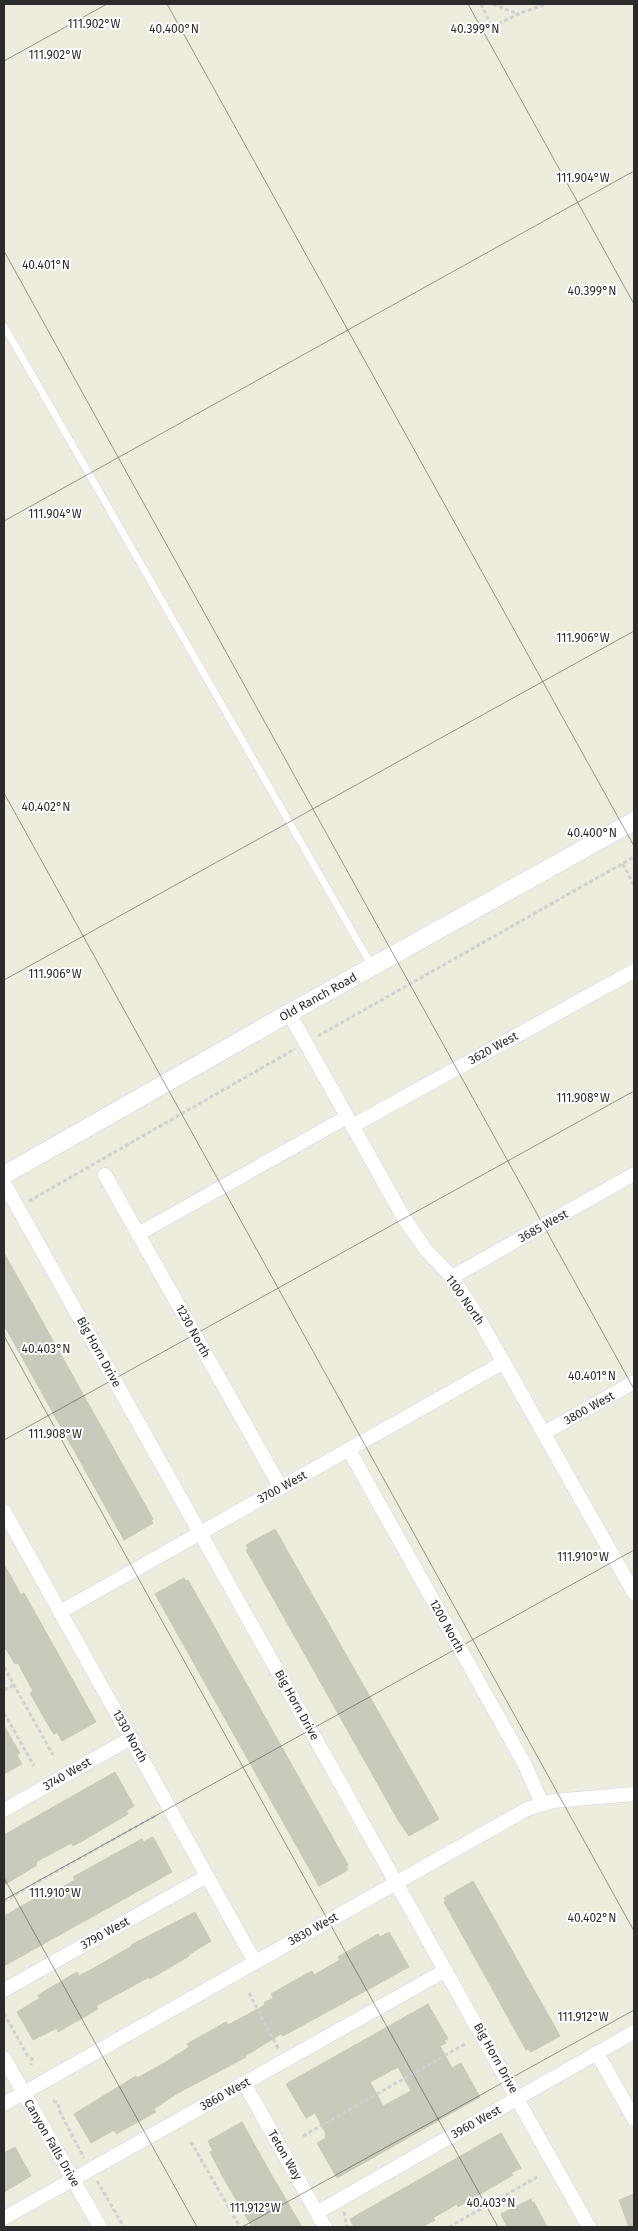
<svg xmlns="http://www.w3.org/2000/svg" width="638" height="2231" viewBox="0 0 638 2231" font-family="'Fira Sans',sans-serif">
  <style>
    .building { fill: #c9c9bc; stroke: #cac9b5; fill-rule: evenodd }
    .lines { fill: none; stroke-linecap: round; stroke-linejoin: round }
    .service-casing { stroke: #d4d1e5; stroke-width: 8 }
    .minor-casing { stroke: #d4d1e5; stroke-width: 15 }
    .tertiary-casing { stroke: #d4d1e5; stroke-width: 19 }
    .path { stroke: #d0d0d0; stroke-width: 3; stroke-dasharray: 4 2.5; stroke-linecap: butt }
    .service { stroke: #fff; stroke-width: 7 }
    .minor { stroke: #fff; stroke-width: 14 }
    .tertiary { stroke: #fff; stroke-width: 18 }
    .ticks { fill: none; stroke: #2b2b2b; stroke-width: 1; stroke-opacity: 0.45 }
    .labels { text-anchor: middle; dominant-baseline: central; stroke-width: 4; stroke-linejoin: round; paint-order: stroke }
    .street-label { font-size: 12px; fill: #2b2b2b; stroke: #fff }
    .ticks-label { font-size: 12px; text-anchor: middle; fill: #2b2b2b; stroke: #fff; stroke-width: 4; stroke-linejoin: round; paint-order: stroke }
  </style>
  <rect width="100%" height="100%" fill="#eeecdc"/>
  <g class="building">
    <polygon points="4,1253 153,1519 151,1520 153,1523 124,1540 4,1325"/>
    <polygon points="275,1529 439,1819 409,1836 398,1820 246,1550 248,1549 246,1545"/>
    <polygon points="4,1564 21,1595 24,1593 96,1722 62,1741 57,1732 54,1734 47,1723 30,1693 33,1691 18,1663 15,1664 4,1646"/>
    <polygon points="184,1578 186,1581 188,1580 348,1865 346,1866 348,1870 319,1886 155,1594"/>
    <polygon points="4,1726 20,1753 17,1755 22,1764 4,1774"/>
    <polygon points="115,1772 134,1806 126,1811 128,1814 84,1840 73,1846 71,1843 36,1862 37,1865 4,1885 4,1835"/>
    <polygon points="153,1837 172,1872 4,1966 4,1916 38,1897 40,1900 75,1880 73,1877 131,1845 142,1839 143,1842"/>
    <polygon points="473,1881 560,2036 531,2052 528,2049 526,2050 444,1902 446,1901 444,1898"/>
    <polygon points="195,1912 211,1941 188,1955 189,1956 150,1979 149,1977 96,2006 98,2009 70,2025 58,2032 57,2028 33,2040 17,2012 40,1998 38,1995 77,1972 79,1976 94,1968 132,1946 131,1945"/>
    <polygon points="389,1932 409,1967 283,2036 281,2034 245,2056 246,2057 176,2094 154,2109 156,2112 116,2134 114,2130 91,2143 74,2114 136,2076 137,2078 166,2062 189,2047 187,2044 226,2022 228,2025 265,2005 264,2003 273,1998 271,1994 292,1982 312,1971 314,1975 340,1960 338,1957 350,1950 378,1934 380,1937"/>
    <path d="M428 2004 448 2039 444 2040 446 2043 440 2046 452 2068 461 2063 480 2097 337 2178 317 2143 326 2138 325 2135 326 2134 315 2113 306 2118 286 2084ZM398 2067 411 2091 383 2106 370 2082Z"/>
    <polygon points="242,2122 267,2167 302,2227 252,2227 224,2179 210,2152 213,2151 208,2141"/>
    <polygon points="501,2133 521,2168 511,2173 513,2175 458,2207 457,2204 433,2218 435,2220 422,2227 354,2227 350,2219"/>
    <polygon points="15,2147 31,2176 4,2192 4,2153"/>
    <polygon points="634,2194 634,2227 629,2227 619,2200"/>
    <polygon points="531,2199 532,2203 534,2202 547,2227 507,2227 501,2214"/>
  </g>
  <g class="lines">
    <g class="service-casing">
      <polyline id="service" points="4,326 372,966"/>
    </g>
    <g class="minor-casing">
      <g id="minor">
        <polyline points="289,1013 404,1218 426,1250 452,1277 475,1312 634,1593"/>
        <polyline points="352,1126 634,971"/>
        <polyline points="105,1175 281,1488"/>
        <polyline points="4,1183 589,2227"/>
        <polyline points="138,1234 347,1117"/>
        <polyline points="452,1277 634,1174"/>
        <polyline points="544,1433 634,1382"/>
        <polyline points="349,1450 525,1765 542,1804"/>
        <polyline points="4,1511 255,1962"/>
        <polyline points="60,1612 504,1362"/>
        <polyline points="4,1810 131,1738"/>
        <polyline points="4,1990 207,1876"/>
        <polyline points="597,2053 634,2119"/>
        <polyline points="4,2058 100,2227"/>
        <polyline points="244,2083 325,2227"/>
        <polyline points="4,2104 527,1809 553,1801 634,1794"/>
        <polyline points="318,2212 634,2032"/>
        <polyline points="4,2218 446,1970"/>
      </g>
    </g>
    <g class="tertiary-casing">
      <polyline id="tertiary" points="4,1175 289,1013 634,821"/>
    </g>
    <g class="path">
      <polyline points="481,4 492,27 518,14 546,4"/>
      <polyline points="493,4 518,14"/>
      <polyline points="623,864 634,885"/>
      <polyline points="318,1036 634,857"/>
      <polyline points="29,1201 295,1049"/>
      <polyline points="4,1667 53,1755"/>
      <polyline points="4,1690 14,1685"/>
      <polyline points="4,1713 34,1766"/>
      <polyline points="4,1901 155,1816"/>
      <polyline points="249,1993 279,2050"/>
      <polyline points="4,2013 27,2055 32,2059 31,2065"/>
      <polyline points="53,2101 58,2103 60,2112 84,2158"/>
      <polyline points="303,2136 465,2044"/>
      <polyline points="191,2142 240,2227"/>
      <polyline points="97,2181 124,2227"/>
      <polyline points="344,2212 347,2227"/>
      <polyline points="449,2227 539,2176"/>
    </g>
    <use href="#service" class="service"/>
    <use href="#minor" class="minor"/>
    <use href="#tertiary" class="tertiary"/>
  </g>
  <path class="ticks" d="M167 4 634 846M468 4 634 304M4 61 107 4M4 251 634 1389M4 521 634 171M4 793 634 1931M4 980 634 631M4 1336 498 2227M4 1440 634 1091M4 1878 197 2227M4 1900 634 1550M242 2227 634 2010"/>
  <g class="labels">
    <g class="street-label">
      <text transform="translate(318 997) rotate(-29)">Old Ranch Road</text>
      <text transform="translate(493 1048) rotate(-29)">3620 West</text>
      <text transform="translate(543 1226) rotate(-29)">3685 West</text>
      <text transform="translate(465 1300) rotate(55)">1100 North</text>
      <text transform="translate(193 1331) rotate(61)">1230 North</text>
      <text transform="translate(99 1352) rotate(61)">Big Horn Drive</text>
      <text transform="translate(589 1408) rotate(-29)">3800 West</text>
      <text transform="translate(282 1487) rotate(-29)">3700 West</text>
      <text transform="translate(447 1626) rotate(61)">1200 North</text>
      <text transform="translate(297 1705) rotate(61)">Big Horn Drive</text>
      <text transform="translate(130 1736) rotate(61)">1330 North</text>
      <text transform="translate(67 1774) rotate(-30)">3740 West</text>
      <text transform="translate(313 1929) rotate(-29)">3830 West</text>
      <text transform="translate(105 1933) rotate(-29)">3790 West</text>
      <text transform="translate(496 2058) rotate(61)">Big Horn Drive</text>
      <text transform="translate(225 2094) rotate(-29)">3860 West</text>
      <text transform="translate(476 2122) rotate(-29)">3960 West</text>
      <text transform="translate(52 2143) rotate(60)">Canyon Falls Drive</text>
      <text transform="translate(285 2155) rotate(60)">Teton Way</text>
    </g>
  </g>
  <g class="ticks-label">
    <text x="94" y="28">111.902°W</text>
    <text x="174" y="33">40.400°N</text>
    <text x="475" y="33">40.399°N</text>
    <text x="55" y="59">111.902°W</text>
    <text x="583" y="182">111.904°W</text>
    <text x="46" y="269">40.401°N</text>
    <text x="592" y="295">40.399°N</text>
    <text x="55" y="518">111.904°W</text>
    <text x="583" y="642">111.906°W</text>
    <text x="46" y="811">40.402°N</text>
    <text x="592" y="837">40.400°N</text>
    <text x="55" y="978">111.906°W</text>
    <text x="583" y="1102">111.908°W</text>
    <text x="46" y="1353">40.403°N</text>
    <text x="592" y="1380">40.401°N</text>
    <text x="55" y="1438">111.908°W</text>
    <text x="583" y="1561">111.910°W</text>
    <text x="55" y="1897">111.910°W</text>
    <text x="592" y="1922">40.402°N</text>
    <text x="583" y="2021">111.912°W</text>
    <text x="491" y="2207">40.403°N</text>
    <text x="255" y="2212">111.912°W</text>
  </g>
  <rect width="638" height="2231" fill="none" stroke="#2b2b2b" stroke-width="10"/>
</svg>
